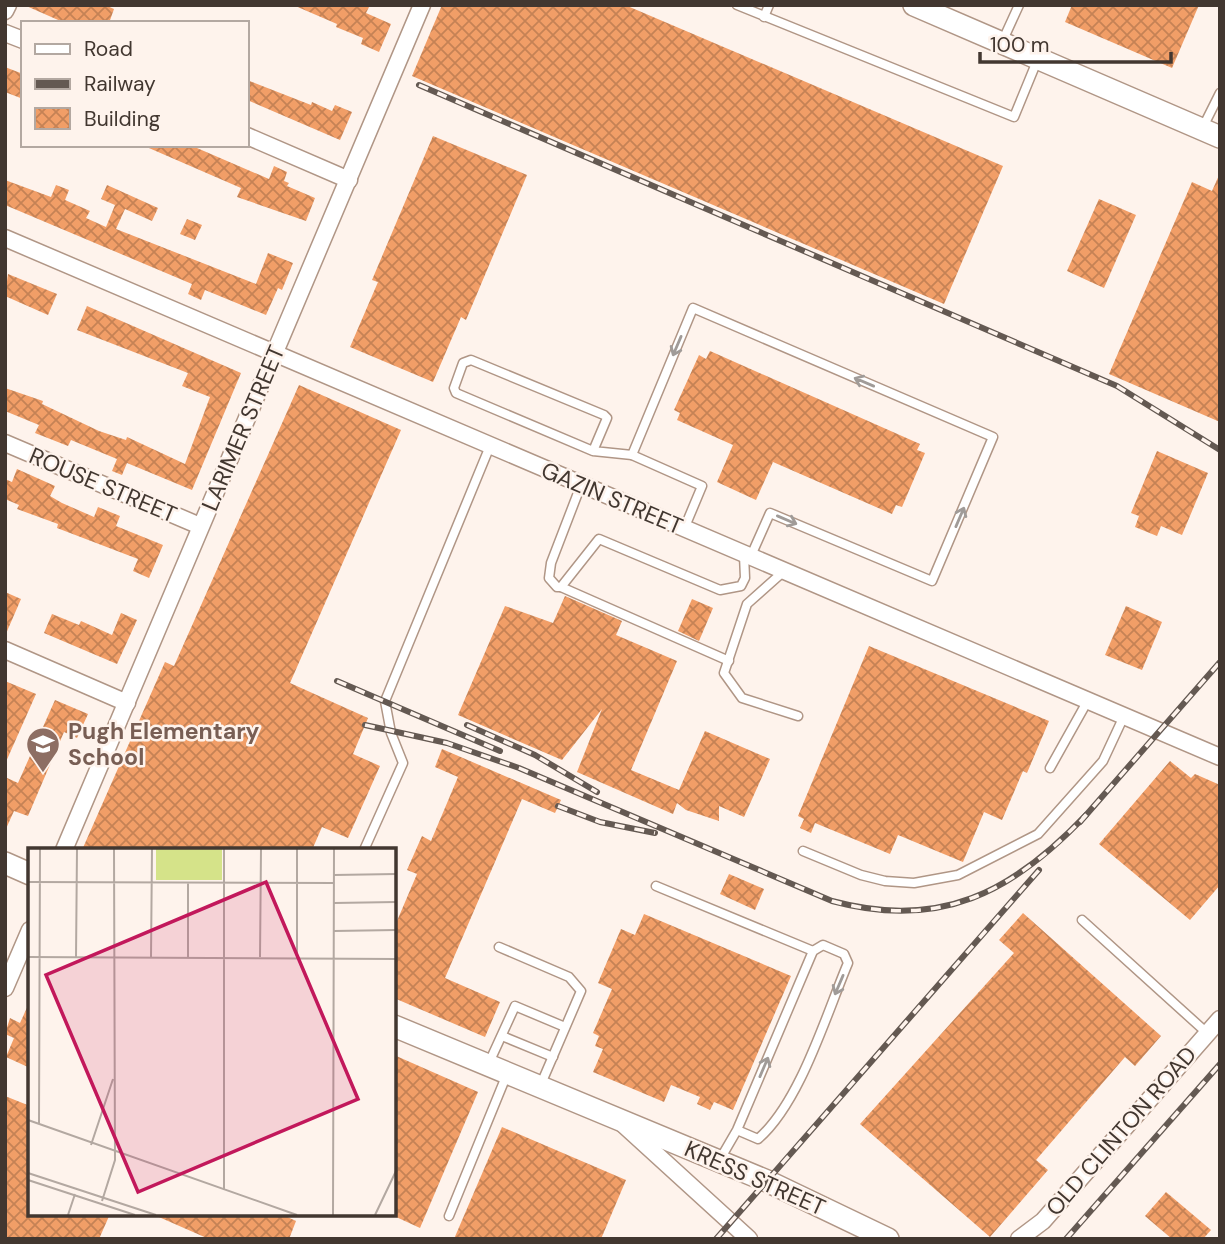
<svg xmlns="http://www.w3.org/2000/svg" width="1225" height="1244" viewBox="0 0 1225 1244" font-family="'DM Sans',sans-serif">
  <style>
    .building { fill: url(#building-cross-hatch) }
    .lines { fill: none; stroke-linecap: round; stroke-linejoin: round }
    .lane-casing { stroke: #b09686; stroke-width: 11 }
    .street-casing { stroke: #b09686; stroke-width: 19 }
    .secondary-casing { stroke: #b09686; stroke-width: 24 }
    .lane { stroke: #fff; stroke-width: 8 }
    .street { stroke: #fff; stroke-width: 16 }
    .secondary { stroke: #fff; stroke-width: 21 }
    .rail-casing { stroke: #645952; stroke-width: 6 }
    .rail { stroke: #fef3ec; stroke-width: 3.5; stroke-dasharray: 10; stroke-linecap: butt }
    .oneway { stroke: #a09b98 }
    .labels { text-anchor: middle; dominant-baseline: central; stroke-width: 5; stroke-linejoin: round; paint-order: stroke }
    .street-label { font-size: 23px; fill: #423730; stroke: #fef3ec }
    .education-label { font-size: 23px; font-weight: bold; fill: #785e54; stroke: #fef3ec; text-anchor: start }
    .inset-road { fill: none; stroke: #b3a8a1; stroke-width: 2 }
    .view { fill: #c2185b; fill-opacity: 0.15; stroke: #c2185b; stroke-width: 3.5 }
    .inset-edge { fill: none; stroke: #423730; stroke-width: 3.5 }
  </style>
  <defs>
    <pattern id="building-cross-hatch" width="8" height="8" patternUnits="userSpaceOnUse" patternTransform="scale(1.75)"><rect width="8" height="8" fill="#f19e67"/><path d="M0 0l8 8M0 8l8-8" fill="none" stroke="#c58255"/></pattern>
  </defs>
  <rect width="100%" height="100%" fill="#fef3ec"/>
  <g class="building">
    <polygon points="24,5 105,5 114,9 109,23 65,23"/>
    <polygon points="293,5 370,5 366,13 391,24 379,52 361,44 363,38 336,27 337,24"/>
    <polygon points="442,5 625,5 1003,166 944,304 412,76"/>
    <polygon points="1072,5 1199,5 1172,68 1065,22"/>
    <polygon points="5,67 23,74 23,99 5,92"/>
    <polygon points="247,80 311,105 312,102 332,111 335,105 352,112 340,140 247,100"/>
    <polygon points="433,136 527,175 466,320 461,317 433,382 350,347 378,282 372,280"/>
    <polygon points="142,145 190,145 269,179 274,166 287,172 284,181 289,183 287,186 315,198 306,221 237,197 241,188"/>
    <polygon points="1220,173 1220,422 1109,374 1192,182 1212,191"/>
    <polygon points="5,180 51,197 56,185 69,190 65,200 90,211 86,218 106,227 115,205 101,199 107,185 158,208 152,221 125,209 116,229 256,284 268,253 293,263 282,290 278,288 266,315 205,290 201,300 188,294 192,284 5,205"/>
    <polygon points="1099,199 1136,215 1104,288 1067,271"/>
    <polygon points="187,219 202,225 195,240 180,234"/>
    <polygon points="8,274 57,294 48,315 5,296"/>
    <polygon points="87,306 241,373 192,490 127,463 122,475 112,471 117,459 71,440 68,446 35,433 39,425 5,411 5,388 43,401 42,404 99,431 126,440 127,437 185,464 210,397 182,386 188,373 77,330"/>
    <polygon points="710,351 920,444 917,450 925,453 902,507 896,505 892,514 773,462 756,500 717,482 733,445 677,420 680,413 674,410 699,355 706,359"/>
    <polygon points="299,385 401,430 290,683 368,718 353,754 380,766 348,838 322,827 312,850 82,850 165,662 174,666"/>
    <polygon points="1157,451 1208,473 1182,535 1161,526 1157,536 1135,527 1139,516 1131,513"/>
    <polygon points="17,469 55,486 50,496 62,503 94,517 98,507 120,516 116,526 163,545 149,578 133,571 138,559 57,528 58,524 17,509 19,505 5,499 5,479 12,482"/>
    <polygon points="5,592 21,599 5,636"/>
    <polygon points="565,596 622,621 616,635 677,661 631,770 679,790 705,731 770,759 744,817 719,806 719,821 686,810 677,803 673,814 577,772 602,709 562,760 458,715 505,606 553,623"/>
    <polygon points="692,599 713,608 699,641 678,631"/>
    <polygon points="1126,606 1162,622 1142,670 1105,655"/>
    <polygon points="121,613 137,620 117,664 44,633 52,614 79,625 81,621 112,635"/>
    <polygon points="869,646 1049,721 1027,773 1023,771 1002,820 984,812 963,862 898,835 890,854 815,823 811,833 800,828 804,819 798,816"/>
    <polygon points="5,681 36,694 5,764"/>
    <polygon points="55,700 88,714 77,738 64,732 28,816 14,811 5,831 5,777 18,783"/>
    <polygon points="442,749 561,800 555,813 522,799 445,978 500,1002 485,1037 394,998 394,928 417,874 407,870 422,836 431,841 458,777 435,767"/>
    <polygon points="1170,761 1191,778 1195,774 1220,785 1220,885 1190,920 1099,844"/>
    <polygon points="729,874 764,889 755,910 720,894"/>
    <polygon points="1023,913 1161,1036 1135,1066 1125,1057 1036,1160 1048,1170 990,1237 860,1124 1014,953 999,940"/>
    <polygon points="644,914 791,976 733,1110 714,1102 710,1110 697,1104 700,1097 671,1085 664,1102 593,1072 603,1049 595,1046 599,1036 593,1033 612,989 598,983 621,929 635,935"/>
    <polygon points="30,1001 30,1068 6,1057 14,1038 5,1034 10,1018 20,1023"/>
    <polygon points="394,1055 478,1092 420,1228 394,1216"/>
    <polygon points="5,1096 30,1106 30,1214 110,1214 99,1239 5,1239"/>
    <polygon points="502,1127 626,1180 601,1239 454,1239"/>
    <polygon points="1166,1192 1211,1230 1203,1239 1172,1239 1145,1216"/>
    <polygon points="152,1214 281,1214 296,1221 289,1239 209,1239"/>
  </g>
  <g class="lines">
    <g class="lane-casing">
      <g id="lane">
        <polyline points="737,5 1014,117 1037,61"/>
        <polyline points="764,17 769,5"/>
        <polyline points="1003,40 1019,5"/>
        <polyline points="1202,129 1220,93"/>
        <polyline points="593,451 607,418 604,415 471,360 463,363 454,388 456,393 593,451 632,455"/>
        <polyline points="581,485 551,563 549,578 557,587 561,587 599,539 720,590 741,586 745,578 744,555"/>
        <polyline points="684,529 702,486 632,455 693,308 993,437 932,581 770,513 750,558"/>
        <polyline points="783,572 747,604 724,673 742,698 798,716"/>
        <polyline points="561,587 729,661"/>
        <polyline points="1050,768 1087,702"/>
        <polyline points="364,850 403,763 391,733 385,701 490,446"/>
        <polyline points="803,851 861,875 885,881 914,883 958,875 1038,834 1103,761 1124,716"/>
        <polyline points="656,886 813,951"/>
        <polyline points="1082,920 1207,1033"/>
        <polyline points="499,947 569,977 581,991 541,1084"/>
        <polyline points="502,1036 553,1057"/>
        <polyline points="488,1065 515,1006 565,1027"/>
        <path d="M719 1161 737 1130 813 951 823 945 844 954 848 963C826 1015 800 1103 758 1139L737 1130"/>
        <polyline points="449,1216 507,1074"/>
      </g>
    </g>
    <g class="street-casing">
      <g id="street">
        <polyline points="5,11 8,5"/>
        <polyline points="5,33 23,40"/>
        <polyline points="247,136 349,180"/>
        <polyline points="5,238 1220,757"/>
        <polyline points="5,443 200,526"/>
        <polyline points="5,650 127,703"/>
        <polyline points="64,850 422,5"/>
        <polyline points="5,988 30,930"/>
        <polyline points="624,1125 749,1239"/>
        <polyline points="1019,1239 1043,1221 1220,1019"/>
      </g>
    </g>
    <g class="secondary-casing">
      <g id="secondary">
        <polyline points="914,5 1220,137"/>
        <polyline points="5,863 30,874"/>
        <polyline points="394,1026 767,1181 888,1239"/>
      </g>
    </g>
    <use href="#lane" class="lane"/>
    <use href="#street" class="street"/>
    <use href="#secondary" class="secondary"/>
    <g class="rail-casing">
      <g id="rail">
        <polyline points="419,85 1117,386 1220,450"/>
        <polyline points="337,681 500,751"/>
        <path d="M365 725 447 743 519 768 832 901C940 930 1012 893 1086 815"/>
        <polyline points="467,725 535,755 597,792"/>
        <polyline points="558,806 600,822 655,833"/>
        <polyline points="1080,822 1220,662"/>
        <polyline points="716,1239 1039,870"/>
        <polyline points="1066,1239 1220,1064"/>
      </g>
    </g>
    <use href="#rail" class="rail"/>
  </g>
  <defs><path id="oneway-shaft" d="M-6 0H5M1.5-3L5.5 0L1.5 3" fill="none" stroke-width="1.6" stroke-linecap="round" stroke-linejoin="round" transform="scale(1.75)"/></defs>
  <g class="oneway">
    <use href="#oneway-shaft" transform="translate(677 346) rotate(113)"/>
    <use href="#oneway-shaft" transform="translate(864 382) rotate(-157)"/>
    <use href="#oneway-shaft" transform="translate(960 517) rotate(-67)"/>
    <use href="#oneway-shaft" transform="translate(787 520) rotate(23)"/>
    <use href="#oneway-shaft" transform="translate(839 985) rotate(113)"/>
    <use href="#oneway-shaft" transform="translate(764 1067) rotate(-67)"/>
  </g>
  <defs>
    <g id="school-pin" transform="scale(1.75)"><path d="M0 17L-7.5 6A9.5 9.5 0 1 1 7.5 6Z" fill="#8d6e63" stroke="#fef3ec"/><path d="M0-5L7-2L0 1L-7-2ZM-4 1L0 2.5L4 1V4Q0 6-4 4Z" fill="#fff"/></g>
  </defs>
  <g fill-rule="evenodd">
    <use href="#school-pin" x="43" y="744"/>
  </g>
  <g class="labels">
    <g class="street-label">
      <text transform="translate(243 428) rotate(-67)">LARIMER STREET</text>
      <text transform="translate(103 485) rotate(23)">ROUSE STREET</text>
      <text transform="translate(612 498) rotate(23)">GAZIN STREET</text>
      <text transform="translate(1121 1131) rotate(-49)">OLD CLINTON ROAD</text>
      <text transform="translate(755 1178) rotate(24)">KRESS STREET</text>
    </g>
    <g class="education-label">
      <text x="68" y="731">Pugh Elementary<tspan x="68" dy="26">School</tspan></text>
    </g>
  </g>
  <g transform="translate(28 848)">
    <rect width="368" height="368" fill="#fef3ec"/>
    <path d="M128 1H194V32H128Z" fill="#d5e389"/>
    <path class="inset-road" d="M306 27 368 26M0 34 306 35M160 35V109M306 55 368 54M306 83 368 82M0 109 368 111M48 109 49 1M123 109 124 1M232 109 233 1M269 109V1M0 272 269 367M11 276 12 1M63 297 85 231M0 325 128 367M0 332 107 367M196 342V1M74 353 87 312 86 1M40 367 47 346M305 367 306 1M347 367 368 323"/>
    <path class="view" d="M238 34 330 251 110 344 18 127Z"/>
    <rect width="368" height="368" class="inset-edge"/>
  </g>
  <rect width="1225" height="1244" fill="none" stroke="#423730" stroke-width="14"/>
  <rect x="21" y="21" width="228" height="126" fill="#fef3ec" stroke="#b3a8a1" stroke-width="2"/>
  <rect x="35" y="44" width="35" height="10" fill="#ffffff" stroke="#b3a8a1" stroke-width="2"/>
  <text x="84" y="56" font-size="21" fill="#423730">Road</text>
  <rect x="35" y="79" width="35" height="10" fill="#645952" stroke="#b3a8a1" stroke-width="2"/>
  <text x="84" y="91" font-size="21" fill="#423730">Railway</text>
  <rect x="35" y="108" width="35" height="21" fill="url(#building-cross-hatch)" stroke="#b3a8a1" stroke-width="2"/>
  <text x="84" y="126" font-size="21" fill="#423730">Building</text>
  <path d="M980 52v10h191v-10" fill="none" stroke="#423730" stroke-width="3.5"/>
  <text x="990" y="52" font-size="21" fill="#423730" stroke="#fef3ec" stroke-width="5" paint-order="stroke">100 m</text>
</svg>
